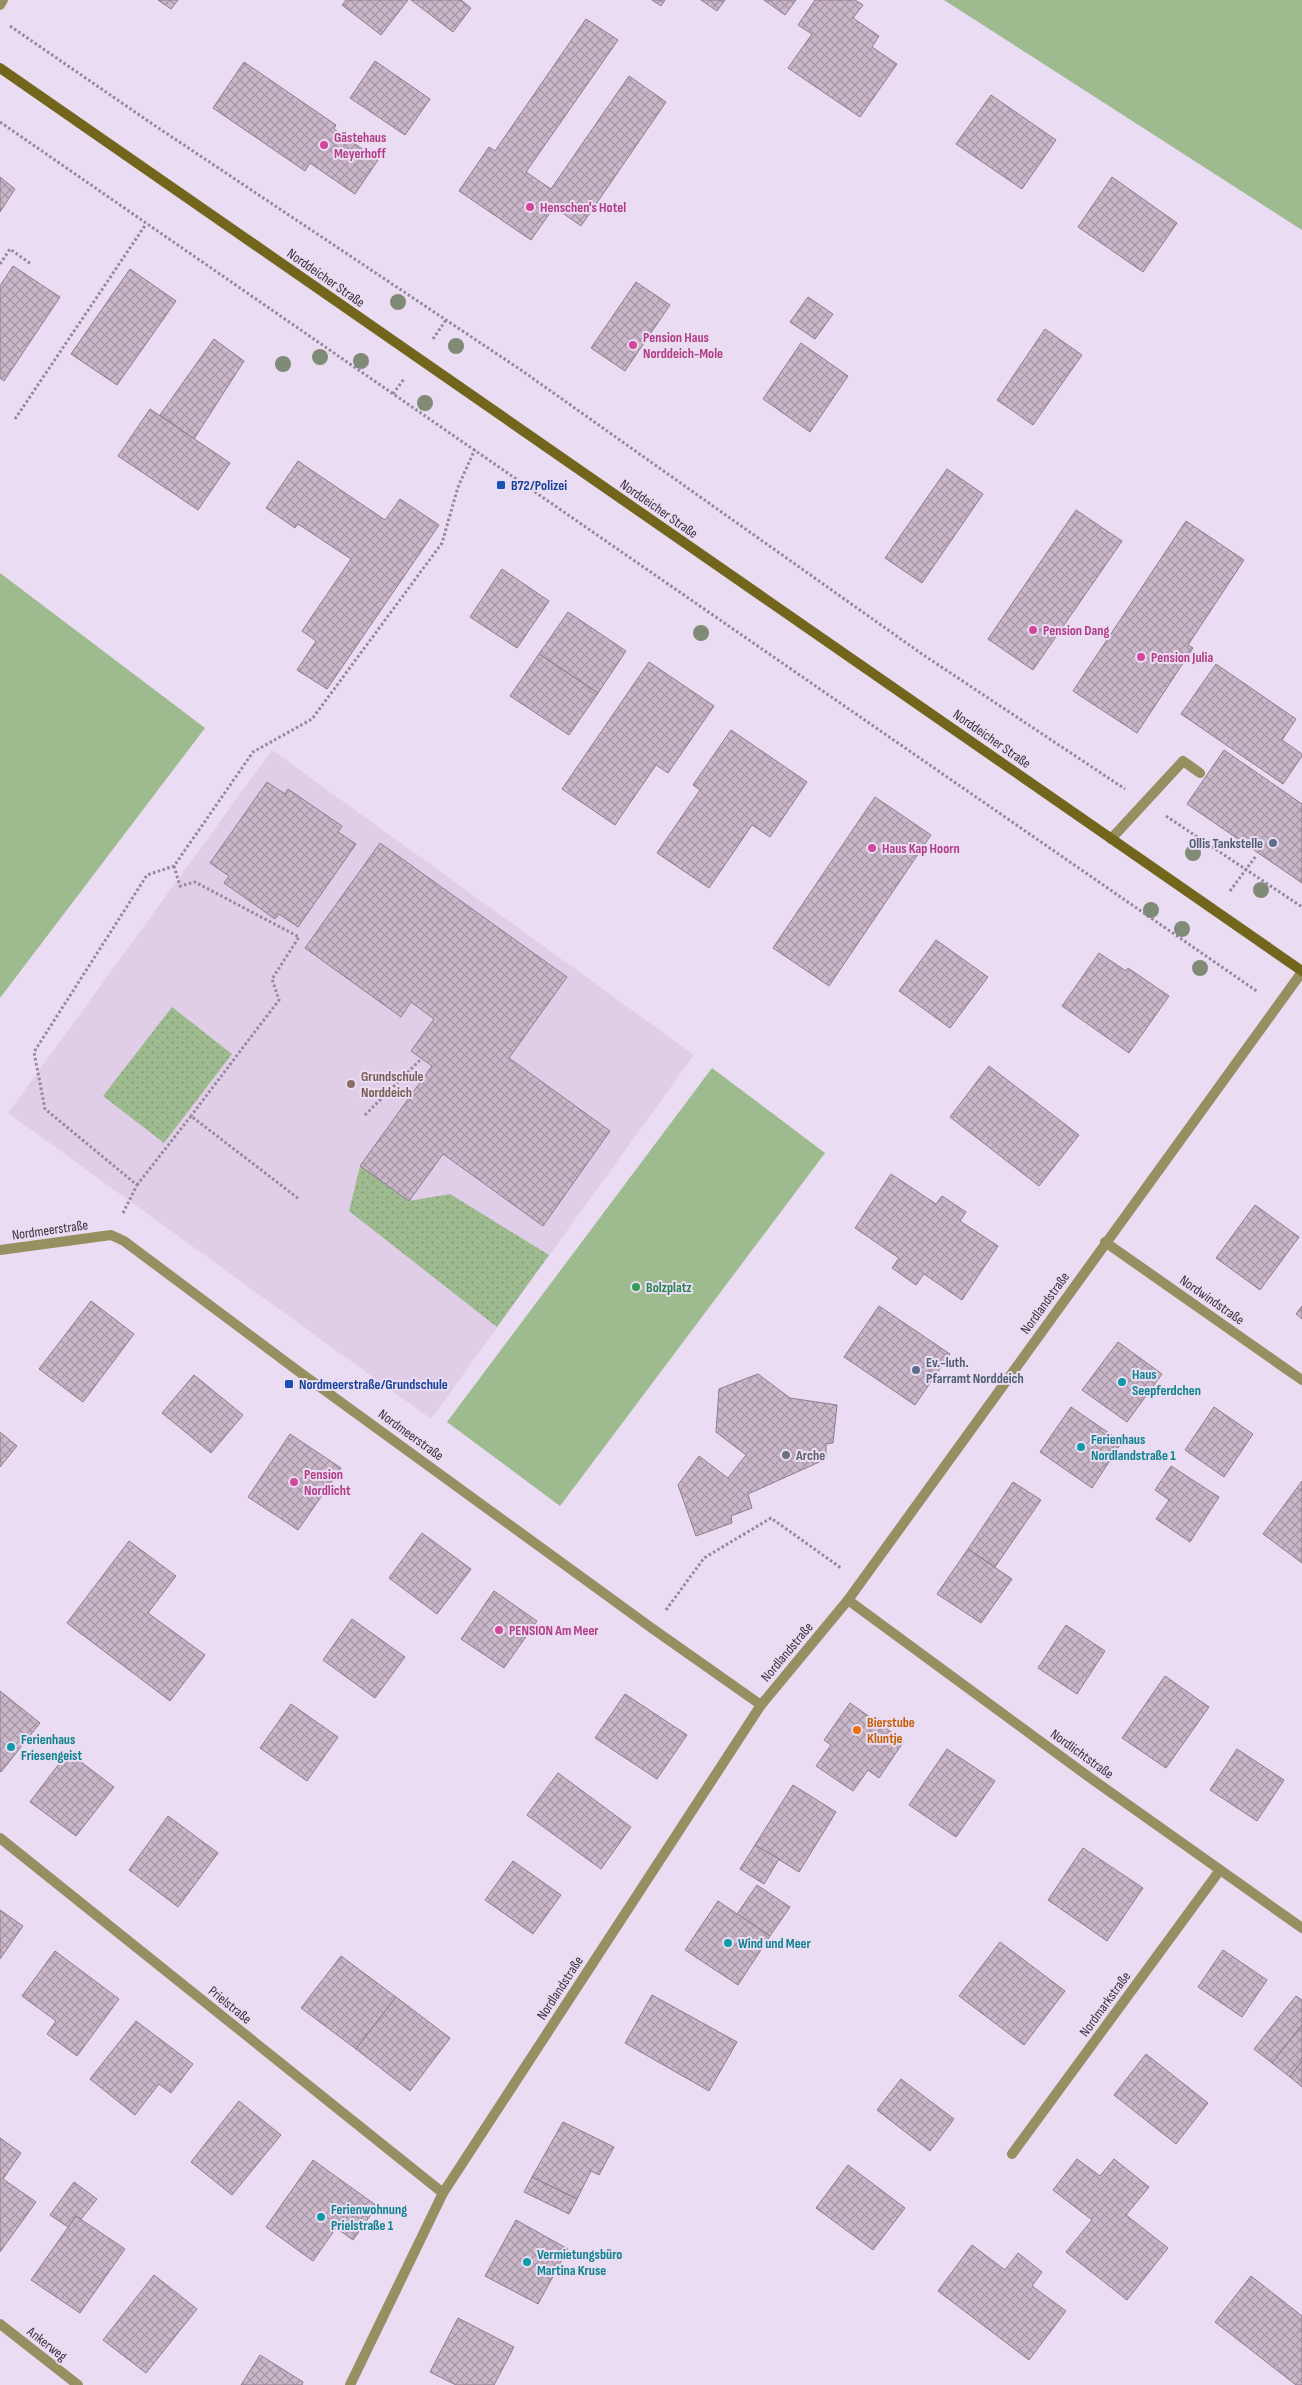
<svg xmlns="http://www.w3.org/2000/svg" width="1302" height="2385" viewBox="0 0 1302 2385" font-family="'Sofia Sans Condensed',sans-serif">
  <style>
    .built { fill: #e0cee9 }
    .grass { fill: #9eba8f }
    .park { fill: url(#park-dots) }
    .building { fill: url(#building-cross-hatch); stroke: #8f7d8e }
    .lines { fill: none; stroke-linecap: round; stroke-linejoin: round }
    .path { stroke: #938999; stroke-width: 3; stroke-dasharray: 2.5 2.5; stroke-linecap: butt }
    .lane { stroke: #958f62; stroke-width: 10 }
    .street { stroke: #958f62; stroke-width: 10 }
    .secondary { stroke: #71661b; stroke-width: 10 }
    .tree { fill: #7f8a77 }
    .hotel-dot { fill: #d1479c; stroke: #eadcf2; stroke-width: 2 }
    .transit-dot { fill: #1a4fb4; stroke: #eadcf2; stroke-width: 2 }
    .service-dot { fill: #5c6f8a; stroke: #eadcf2; stroke-width: 2 }
    .education-dot { fill: #8d6e63; stroke: #eadcf2; stroke-width: 2 }
    .leisure-dot { fill: #2e9e5b; stroke: #eadcf2; stroke-width: 2 }
    .culture-dot { fill: #0f9aa8; stroke: #eadcf2; stroke-width: 2 }
    .worship-dot { fill: #6b7280; stroke: #eadcf2; stroke-width: 2 }
    .food-dot { fill: #e8710a; stroke: #eadcf2; stroke-width: 2 }
    .labels { text-anchor: middle; dominant-baseline: central; stroke-width: 4; stroke-linejoin: round; paint-order: stroke }
    .hotel-label { font-size: 14px; font-weight: bold; fill: #b23c85; stroke: #eadcf2; text-anchor: start }
    .street-label { font-size: 14px; fill: #39333c; stroke: #eadcf2 }
    .transit-label { font-size: 14px; font-weight: bold; fill: #164399; stroke: #eadcf2; text-anchor: start }
    .service-label { font-size: 14px; font-weight: bold; fill: #4e5e75; stroke: #eadcf2; text-anchor: end }
    .education-label { font-size: 14px; font-weight: bold; fill: #785e54; stroke: #eadcf2; text-anchor: start }
    .leisure-label { font-size: 14px; font-weight: bold; fill: #27864d; stroke: #eadcf2; text-anchor: start }
    .culture-label { font-size: 14px; font-weight: bold; fill: #0d838f; stroke: #eadcf2; text-anchor: start }
    .worship-label { font-size: 14px; font-weight: bold; fill: #5b616d; stroke: #eadcf2; text-anchor: start }
    .food-label { font-size: 14px; font-weight: bold; fill: #c56008; stroke: #eadcf2; text-anchor: start }
  </style>
  <defs>
    <pattern id="park-dots" width="8" height="8" patternUnits="userSpaceOnUse" patternTransform="scale(1.25)"><rect width="8" height="8" fill="#9eba8f"/><path d="M2 2h.1M6 6h.1" fill="none" stroke="#829876" stroke-width="1.8" stroke-linecap="round"/></pattern>
    <pattern id="building-cross-hatch" width="8" height="8" patternUnits="userSpaceOnUse" patternTransform="scale(1.25)"><rect width="8" height="8" fill="#cab7c9"/><path d="M0 0l8 8M0 8l8-8" fill="none" stroke="#a595a4"/></pattern>
  </defs>
  <rect width="100%" height="100%" fill="#eadcf2"/>
  <polygon class="built" points="272,750 694,1055 431,1419 8,1113"/>
  <g class="grass">
    <polygon points="944,0 1302,0 1302,230"/>
    <polygon points="0,573 205,728 0,998"/>
    <polygon points="712,1068 825,1153 560,1506 447,1422"/>
  </g>
  <g class="park">
    <polygon points="172,1007 232,1054 164,1143 103,1096"/>
    <polygon points="360,1166 409,1201 450,1194 549,1255 497,1327 349,1211"/>
  </g>
  <g class="building">
    <polygon points="158,0 178,0 171,9"/>
    <polygon points="346,0 408,0 381,35 342,5"/>
    <polygon points="411,0 461,0 471,8 453,32"/>
    <polygon points="652,0 665,0 661,6"/>
    <polygon points="701,0 725,0 717,11"/>
    <polygon points="764,0 796,0 785,15"/>
    <polygon points="815,0 855,0 863,5 853,18 879,36 872,47 897,64 860,117 788,68 812,34 798,25"/>
    <polygon points="586,19 618,40 526,172 551,189 629,76 666,102 581,226 554,207 531,240 459,191 489,147 495,151"/>
    <polygon points="375,61 430,99 405,135 350,98"/>
    <polygon points="244,62 336,125 334,129 378,160 355,194 310,163 305,171 213,108"/>
    <polygon points="991,95 1056,140 1022,189 956,144"/>
    <polygon points="0,177 15,189 0,212"/>
    <polygon points="1112,177 1177,223 1143,272 1078,227"/>
    <polygon points="13,266 60,297 4,381 0,378 0,286"/>
    <polygon points="130,269 176,301 117,385 71,354"/>
    <polygon points="636,282 670,305 625,371 591,348"/>
    <polygon points="808,297 833,314 815,339 790,322"/>
    <polygon points="1045,329 1082,355 1033,425 997,400"/>
    <polygon points="214,339 244,361 194,439 160,415"/>
    <polygon points="801,343 848,376 810,432 763,399"/>
    <polygon points="150,409 230,463 198,510 118,456"/>
    <polygon points="298,461 385,520 400,499 439,525 327,689 297,670 316,641 302,631 351,559 298,524 295,528 266,508"/>
    <polygon points="947,469 983,494 922,583 885,558"/>
    <polygon points="1076,510 1122,541 1033,670 988,639"/>
    <polygon points="1186,521 1244,560 1188,645 1193,648 1137,733 1073,691"/>
    <polygon points="502,569 549,601 517,648 470,617"/>
    <polygon points="568,612 626,651 598,693 539,654"/>
    <polygon points="539,654 598,693 569,735 510,696"/>
    <polygon points="649,662 714,706 668,773 656,765 615,825 562,789"/>
    <polygon points="1216,664 1296,719 1282,740 1302,754 1302,756 1283,784 1181,714"/>
    <polygon points="731,730 807,782 770,837 752,825 709,888 657,853 700,790 693,785"/>
    <polygon points="1224,750 1302,804 1302,883 1187,804"/>
    <polygon points="267,782 285,794 288,789 342,826 338,832 356,844 298,927 279,914 275,919 224,883 229,876 210,863"/>
    <polygon points="875,797 931,835 829,986 773,948"/>
    <polygon points="380,843 567,977 509,1058 610,1131 543,1226 443,1154 409,1201 360,1166 432,1066 411,1051 434,1019 411,1002 401,1017 305,948"/>
    <polygon points="936,940 988,977 950,1028 899,991"/>
    <polygon points="1099,953 1126,971 1128,968 1169,996 1129,1053 1062,1006"/>
    <polygon points="989,1066 1079,1135 1039,1186 950,1117"/>
    <polygon points="891,1174 936,1204 942,1196 966,1212 960,1221 998,1246 962,1300 924,1274 916,1285 892,1268 899,1258 855,1228"/>
    <polygon points="1255,1205 1299,1237 1260,1290 1216,1258"/>
    <polygon points="91,1301 134,1334 83,1402 39,1369"/>
    <polygon points="879,1306 950,1354 915,1405 844,1357"/>
    <polygon points="1302,1306 1302,1319 1296,1314"/>
    <polygon points="1118,1342 1162,1374 1127,1422 1082,1390"/>
    <polygon points="758,1374 790,1398 837,1405 833,1443 826,1444 826,1459 748,1494 752,1508 731,1516 732,1523 696,1536 678,1485 699,1456 728,1478 746,1455 716,1432 719,1389"/>
    <polygon points="194,1375 243,1415 211,1453 162,1413"/>
    <polygon points="1071,1407 1122,1442 1092,1488 1040,1452"/>
    <polygon points="1214,1407 1253,1434 1224,1477 1185,1450"/>
    <polygon points="0,1432 17,1446 0,1467"/>
    <polygon points="290,1434 341,1468 298,1530 248,1497"/>
    <polygon points="1171,1466 1219,1497 1190,1542 1156,1519 1169,1500 1155,1490"/>
    <polygon points="1302,1481 1302,1563 1263,1534"/>
    <polygon points="1013,1482 1041,1500 995,1567 968,1549"/>
    <polygon points="422,1533 471,1569 437,1614 389,1578"/>
    <polygon points="129,1541 176,1576 148,1613 205,1655 170,1701 67,1623"/>
    <polygon points="968,1549 1012,1579 981,1623 937,1594"/>
    <polygon points="494,1591 537,1621 504,1668 461,1639"/>
    <polygon points="352,1619 405,1657 375,1698 323,1660"/>
    <polygon points="1066,1625 1105,1651 1077,1694 1038,1668"/>
    <polygon points="1165,1676 1209,1707 1166,1768 1122,1738"/>
    <polygon points="0,1691 40,1723 1,1772 0,1771"/>
    <polygon points="625,1694 687,1735 657,1779 595,1738"/>
    <polygon points="850,1703 904,1741 879,1778 868,1770 853,1791 816,1766 831,1745 824,1740"/>
    <polygon points="291,1704 338,1737 307,1781 260,1748"/>
    <polygon points="947,1749 995,1781 956,1837 909,1805"/>
    <polygon points="1237,1749 1284,1780 1257,1821 1210,1790"/>
    <polygon points="68,1752 114,1787 76,1836 30,1802"/>
    <polygon points="558,1773 631,1827 601,1869 527,1815"/>
    <polygon points="793,1785 836,1812 799,1872 755,1845"/>
    <polygon points="168,1816 218,1853 178,1907 129,1870"/>
    <polygon points="755,1845 779,1859 764,1884 740,1869"/>
    <polygon points="1083,1848 1143,1888 1107,1941 1048,1900"/>
    <polygon points="513,1861 561,1895 533,1934 485,1900"/>
    <polygon points="757,1885 790,1907 770,1936 737,1914"/>
    <polygon points="718,1901 770,1936 738,1985 685,1950"/>
    <polygon points="0,1910 23,1926 0,1959"/>
    <polygon points="1000,1942 1065,1991 1024,2045 959,1996"/>
    <polygon points="1223,1950 1267,1980 1242,2017 1198,1987"/>
    <polygon points="55,1951 119,1999 77,2056 47,2034 56,2021 22,1996"/>
    <polygon points="341,1956 396,1997 356,2049 301,2008"/>
    <polygon points="652,1995 737,2042 709,2091 625,2043"/>
    <polygon points="1296,1996 1302,2000 1302,2025 1272,2063 1254,2049"/>
    <polygon points="396,1997 450,2038 410,2091 356,2049"/>
    <polygon points="136,2021 193,2064 171,2093 159,2084 135,2115 90,2079"/>
    <polygon points="1302,2025 1302,2061 1290,2077 1272,2063"/>
    <polygon points="1146,2054 1208,2103 1176,2144 1114,2095"/>
    <polygon points="1302,2061 1302,2087 1290,2077"/>
    <polygon points="901,2079 954,2119 930,2151 877,2110"/>
    <polygon points="239,2101 281,2135 232,2195 191,2162"/>
    <polygon points="563,2122 614,2147 599,2175 591,2171 577,2199 532,2177"/>
    <polygon points="0,2138 21,2153 3,2179 36,2202 0,2252"/>
    <polygon points="1077,2159 1100,2176 1114,2159 1149,2187 1126,2215 1168,2248 1127,2300 1066,2252 1092,2220 1053,2190"/>
    <polygon points="313,2160 377,2206 353,2240 336,2228 313,2261 266,2227"/>
    <polygon points="848,2165 905,2208 873,2250 816,2208"/>
    <polygon points="532,2177 577,2199 569,2214 524,2192"/>
    <polygon points="74,2182 97,2199 81,2219 76,2216 68,2227 50,2215"/>
    <polygon points="76,2216 125,2249 80,2313 31,2280"/>
    <polygon points="516,2220 568,2249 538,2304 485,2276"/>
    <polygon points="972,2245 1005,2270 1018,2253 1042,2272 1032,2286 1066,2311 1029,2360 938,2291"/>
    <polygon points="154,2275 197,2309 146,2373 103,2340"/>
    <polygon points="1251,2276 1302,2316 1302,2385 1296,2385 1215,2322"/>
    <polygon points="458,2318 514,2347 494,2385 456,2385 430,2372"/>
    <polygon points="260,2355 303,2382 302,2385 241,2385"/>
  </g>
  <g class="lines">
    <g class="path">
      <polyline points="10,26 151,123 521,370 922,654 1125,789"/>
      <polyline points="0,122 1258,992"/>
      <polyline points="0,264 10,249 31,264"/>
      <polyline points="433,339 446,320"/>
      <polyline points="393,394 404,379"/>
      <polyline points="15,419 146,224"/>
      <polyline points="1166,816 1302,907"/>
      <polyline points="174,866 180,886 195,882 299,937 272,979 279,1000 191,1116"/>
      <polyline points="1230,891 1256,856"/>
      <polyline points="365,1115 422,1058"/>
      <polyline points="137,1185 191,1116 299,1199"/>
      <polyline points="123,1213 137,1185 45,1109 34,1052 147,875 174,866 253,752 312,719 442,543 458,487 475,449"/>
      <polyline points="666,1610 704,1558 771,1518 841,1568"/>
    </g>
    <g class="lane">
      <polyline points="0,5 3,0"/>
      <polyline points="1111,839 1183,761 1200,773"/>
    </g>
    <g class="street">
      <polyline points="1105,1242 1302,1380"/>
      <polyline points="0,1250 111,1235 124,1241 298,1371 653,1629 761,1705"/>
      <polyline points="848,1600 1089,1777 1302,1928"/>
      <polyline points="0,1838 443,2193"/>
      <polyline points="1012,2154 1220,1870"/>
      <polyline points="0,2324 78,2385"/>
      <polyline points="350,2385 443,2193 761,1705 848,1600 1302,972"/>
    </g>
    <polyline class="secondary" points="0,68 1302,971"/>
  </g>
  <g class="tree">
    <circle cx="398" cy="302" r="8"/>
    <circle cx="456" cy="346" r="8"/>
    <circle cx="320" cy="357" r="8"/>
    <circle cx="361" cy="361" r="8"/>
    <circle cx="283" cy="364" r="8"/>
    <circle cx="425" cy="403" r="8"/>
    <circle cx="701" cy="633" r="8"/>
    <circle cx="1193" cy="853" r="8"/>
    <circle cx="1261" cy="890" r="8"/>
    <circle cx="1151" cy="910" r="8"/>
    <circle cx="1182" cy="929" r="8"/>
    <circle cx="1200" cy="968" r="8"/>
  </g>
  <g class="hotel-dot">
    <circle cx="324" cy="145" r="5"/>
    <circle cx="530" cy="207" r="5"/>
    <circle cx="633" cy="345" r="5"/>
    <circle cx="1033" cy="630" r="5"/>
    <circle cx="1141" cy="657" r="5"/>
    <circle cx="872" cy="848" r="5"/>
    <circle cx="294" cy="1482" r="5"/>
    <circle cx="499" cy="1630" r="5"/>
  </g>
  <g class="transit-dot">
    <rect x="496" y="480" width="10" height="10" rx="2.5"/>
    <rect x="284" y="1379" width="10" height="10" rx="2.5"/>
  </g>
  <g class="service-dot">
    <circle cx="1273" cy="843" r="5"/>
    <circle cx="916" cy="1370" r="5"/>
  </g>
  <circle class="education-dot" cx="351" cy="1084" r="5"/>
  <circle class="leisure-dot" cx="636" cy="1287" r="5"/>
  <g class="culture-dot">
    <circle cx="1122" cy="1382" r="5"/>
    <circle cx="1081" cy="1447" r="5"/>
    <circle cx="11" cy="1747" r="5"/>
    <circle cx="728" cy="1943" r="5"/>
    <circle cx="321" cy="2217" r="5"/>
    <circle cx="527" cy="2262" r="5"/>
  </g>
  <circle class="worship-dot" cx="786" cy="1455" r="5"/>
  <circle class="food-dot" cx="857" cy="1730" r="5"/>
  <g class="labels">
    <g class="hotel-label">
      <text x="334" y="137">Gästehaus<tspan x="334" dy="16">Meyerhoff</tspan></text>
      <text x="540" y="207">Henschen's Hotel</text>
      <text x="643" y="337">Pension Haus<tspan x="643" dy="16">Norddeich-Mole</tspan></text>
      <text x="1043" y="630">Pension Dang</text>
      <text x="1151" y="657">Pension Julia</text>
      <text x="882" y="848">Haus Kap Hoorn</text>
      <text x="304" y="1474">Pension<tspan x="304" dy="16">Nordlicht</tspan></text>
      <text x="509" y="1630">PENSION Am Meer</text>
    </g>
    <g class="street-label">
      <text transform="translate(326 278) rotate(35)">Norddeicher Straße</text>
      <text transform="translate(659 509) rotate(35)">Norddeicher Straße</text>
      <text transform="translate(992 739) rotate(35)">Norddeicher Straße</text>
      <text transform="translate(50 1230) rotate(-8)">Nordmeerstraße</text>
      <text transform="translate(1212 1300) rotate(35)">Nordwindstraße</text>
      <text transform="translate(1045 1303) rotate(-54)">Nordlandstraße</text>
      <text transform="translate(411 1435) rotate(36)">Nordmeerstraße</text>
      <text transform="translate(787 1652) rotate(-50)">Nordlandstraße</text>
      <text transform="translate(1082 1754) rotate(36)">Nordlichtstraße</text>
      <text transform="translate(560 1988) rotate(-57)">Nordlandstraße</text>
      <text transform="translate(1105 2004) rotate(-54)">Nordmarkstraße</text>
      <text transform="translate(230 2005) rotate(39)">Prielstraße</text>
      <text transform="translate(47 2344) rotate(38)">Ankerweg</text>
    </g>
    <g class="transit-label">
      <text x="511" y="485">B72/Polizei</text>
      <text x="299" y="1384">Nordmeerstraße/Grundschule</text>
    </g>
    <g class="service-label">
      <text x="1263" y="843">Ollis Tankstelle</text>
      <text x="926" y="1362" text-anchor="start">Ev.-luth.<tspan x="926" dy="16">Pfarramt Norddeich</tspan></text>
    </g>
    <g class="education-label">
      <text x="361" y="1076">Grundschule<tspan x="361" dy="16">Norddeich</tspan></text>
    </g>
    <g class="leisure-label">
      <text x="646" y="1287">Bolzplatz</text>
    </g>
    <g class="culture-label">
      <text x="1132" y="1374">Haus<tspan x="1132" dy="16">Seepferdchen</tspan></text>
      <text x="1091" y="1439">Ferienhaus<tspan x="1091" dy="16">Nordlandstraße 1</tspan></text>
      <text x="21" y="1739">Ferienhaus<tspan x="21" dy="16">Friesengeist</tspan></text>
      <text x="738" y="1943">Wind und Meer</text>
      <text x="331" y="2209">Ferienwohnung<tspan x="331" dy="16">Prielstraße 1</tspan></text>
      <text x="537" y="2254">Vermietungsbüro<tspan x="537" dy="16">Martina Kruse</tspan></text>
    </g>
    <g class="worship-label">
      <text x="796" y="1455">Arche</text>
    </g>
    <g class="food-label">
      <text x="867" y="1722">Bierstube<tspan x="867" dy="16">Kluntje</tspan></text>
    </g>
  </g>
</svg>
